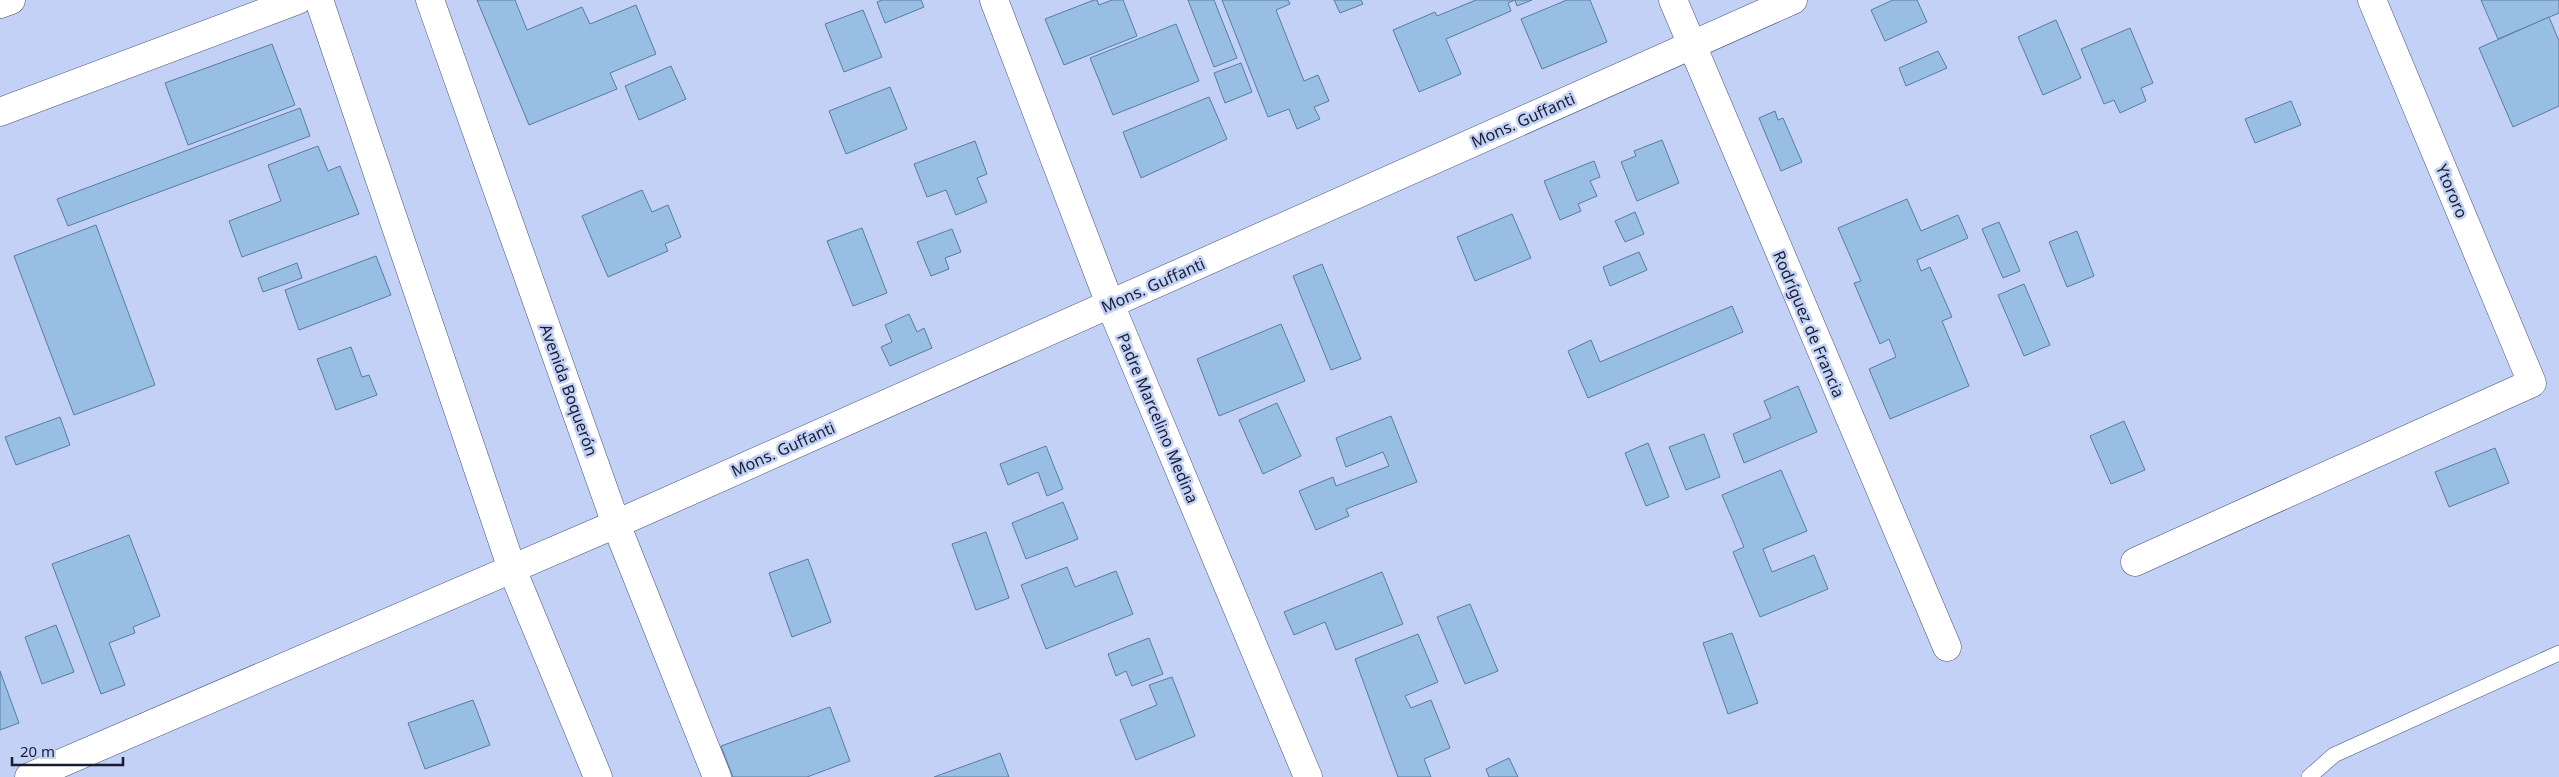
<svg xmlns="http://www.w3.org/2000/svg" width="2559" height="777" viewBox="0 0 2559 777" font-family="'Noto Sans',sans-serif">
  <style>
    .building { fill: #98bee4; stroke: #587ca0 }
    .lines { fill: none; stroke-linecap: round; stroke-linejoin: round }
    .service-casing { stroke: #425077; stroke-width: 16 }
    .minor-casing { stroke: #425077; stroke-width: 29 }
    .service { stroke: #fff; stroke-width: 15 }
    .minor { stroke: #fff; stroke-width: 28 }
    .labels { text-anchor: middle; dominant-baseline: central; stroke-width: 5; stroke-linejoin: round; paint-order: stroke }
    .street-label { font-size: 16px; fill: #171d2e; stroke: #c3d1f7 }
  </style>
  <rect width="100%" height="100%" fill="#c3d1f7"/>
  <g class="building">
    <polygon points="477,0 515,0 527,30 582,7 590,24 636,5 656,54 610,73 617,89 529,125"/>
    <polygon points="882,0 921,0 924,7 885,23 877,2"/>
    <polygon points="1094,0 1097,0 1099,5 1112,0 1123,0 1137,36 1064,65 1045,19"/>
    <polygon points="1188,0 1214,0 1237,58 1214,67"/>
    <polygon points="1222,0 1288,0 1290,4 1276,10 1304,81 1318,75 1329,101 1314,107 1320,119 1297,129 1289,109 1268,117"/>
    <polygon points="1334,0 1361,0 1363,4 1340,13"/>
    <polygon points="1476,0 1532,0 1517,6 1515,0 1508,3 1511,11 1446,39 1461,74 1419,92 1393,30 1435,12 1437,16"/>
    <polygon points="1567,0 1590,0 1607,42 1542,69 1521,19"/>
    <polygon points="1893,0 1917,0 1927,22 1885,41 1871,10"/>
    <polygon points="2481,0 2559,0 2559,13 2498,39"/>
    <polygon points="863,10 882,57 844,72 825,24"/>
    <polygon points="2549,17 2559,41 2559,106 2513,127 2479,48"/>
    <polygon points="2056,20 2081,78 2043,95 2018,37"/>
    <polygon points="1176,24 1199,81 1113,115 1090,58"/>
    <polygon points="2130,28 2153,83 2141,88 2146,101 2120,113 2114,100 2104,104 2081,49"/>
    <polygon points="272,44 295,105 188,145 165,83"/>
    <polygon points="1938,51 1947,68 1906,86 1899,68"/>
    <polygon points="1241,63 1252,92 1225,103 1214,73"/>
    <polygon points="671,66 686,99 639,120 625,86"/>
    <polygon points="890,87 907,129 846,154 829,111"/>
    <polygon points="1209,97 1227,139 1141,178 1123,132"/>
    <polygon points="2291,101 2301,125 2255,143 2245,119"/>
    <polygon points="300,108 310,136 68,226 57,199"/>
    <polygon points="1775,111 1778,120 1783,118 1802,162 1781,171 1759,118"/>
    <polygon points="1662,140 1679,183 1637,201 1621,162 1636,156 1634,151"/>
    <polygon points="975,141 987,174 977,178 987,202 956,215 946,190 927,197 914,164"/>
    <polygon points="318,146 328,171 340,166 359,214 242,257 229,221 281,201 268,165"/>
    <polygon points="1594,161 1600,177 1590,181 1597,196 1578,204 1581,211 1560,220 1544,181"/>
    <polygon points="642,190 652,212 668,205 681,237 665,244 668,251 608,277 582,216"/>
    <polygon points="1907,199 1921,231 1958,215 1968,238 1917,260 1921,271 1930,267 1952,317 1942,321 1969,386 1890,419 1869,369 1896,357 1889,339 1880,344 1854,283 1861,281 1838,228"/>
    <polygon points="1635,212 1644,234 1625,242 1615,221"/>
    <polygon points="1512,214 1531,258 1475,281 1457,237"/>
    <polygon points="1999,222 2020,271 2003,278 1982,229"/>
    <polygon points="96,225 155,385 74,415 14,256"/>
    <polygon points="862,228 887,293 853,306 827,241"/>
    <polygon points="952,229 961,252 945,258 949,269 931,276 917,242"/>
    <polygon points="2077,231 2094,276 2067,287 2049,242"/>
    <polygon points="1639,252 1647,270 1610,286 1603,267"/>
    <polygon points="376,256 391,295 299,330 285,290"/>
    <polygon points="297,263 302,278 263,292 258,278"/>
    <polygon points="1322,264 1361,359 1331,370 1293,276"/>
    <polygon points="2024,284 2050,345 2024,356 1998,295"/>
    <polygon points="1732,306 1743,332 1588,398 1568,351 1591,340 1600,362"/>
    <polygon points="909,314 917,332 924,328 932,348 890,366 881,347 892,342 885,325"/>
    <polygon points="1281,324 1305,381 1219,416 1197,359"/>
    <polygon points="351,347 362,377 369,375 377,395 336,410 317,359"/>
    <polygon points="1798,386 1817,432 1744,463 1733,434 1771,418 1764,401"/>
    <polygon points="1277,403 1301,456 1263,474 1239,420"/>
    <polygon points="1391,416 1417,482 1346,509 1349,516 1316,530 1299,491 1333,477 1336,486 1389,466 1383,452 1346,467 1336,438"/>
    <polygon points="60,417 70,445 16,465 5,437"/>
    <polygon points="2124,421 2145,470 2111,484 2090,436"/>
    <polygon points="1704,434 1720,477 1686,490 1669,447"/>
    <polygon points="1648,443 1669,497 1646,506 1625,453"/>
    <polygon points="1046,446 1063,489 1047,496 1038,472 1008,485 1000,464"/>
    <polygon points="2495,448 2509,483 2449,507 2435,472"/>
    <polygon points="1781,470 1807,531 1763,549 1772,572 1814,555 1828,589 1760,617 1733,552 1744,547 1722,495"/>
    <polygon points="1063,502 1078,539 1026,559 1012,523"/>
    <polygon points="986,532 1009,598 976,610 952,544"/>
    <polygon points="129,535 160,616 133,627 135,633 109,643 125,685 101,694 52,564"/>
    <polygon points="808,559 831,622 792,637 769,573"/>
    <polygon points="1067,567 1075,587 1116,571 1133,614 1046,649 1021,585"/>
    <polygon points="1382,572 1403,624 1336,650 1325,622 1294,635 1284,612"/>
    <polygon points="1470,604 1498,671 1465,684 1437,617"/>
    <polygon points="56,625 74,672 42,684 25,637"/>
    <polygon points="1732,633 1758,703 1728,714 1703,643"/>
    <polygon points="1418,634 1438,682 1405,696 1411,708 1431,700 1450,748 1424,759 1431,777 1398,777 1355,659"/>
    <polygon points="1149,638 1163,674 1132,686 1126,671 1116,676 1108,654"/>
    <polygon points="0,671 19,723 0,730"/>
    <polygon points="1172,677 1195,736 1136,760 1120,720 1157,705 1149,685"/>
    <polygon points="473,700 490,745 425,769 408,723"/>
    <polygon points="830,707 850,761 807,777 733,777 721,746"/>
    <polygon points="1000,753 1009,777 934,777"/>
    <polygon points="1509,758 1518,777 1489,777 1486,769"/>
  </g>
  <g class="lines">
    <g class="service-casing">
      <polyline id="service" points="2309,777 2334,755 2559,653"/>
    </g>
    <g class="minor-casing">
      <g id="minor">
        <polyline points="319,0 512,569 598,777"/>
        <polyline points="430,0 616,524 717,777"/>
        <polyline points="994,0 1110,304 1308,777"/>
        <polyline points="1673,0 1947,647"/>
        <polyline points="0,4 11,0"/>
        <polyline points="0,112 298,0"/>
        <polyline points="2135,562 2532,383 2372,0"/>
        <polyline points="29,777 616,524 1793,0"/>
      </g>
    </g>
    <use href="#service" class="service"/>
    <use href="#minor" class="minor"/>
  </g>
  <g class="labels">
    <g class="street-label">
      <text transform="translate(1523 120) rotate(-24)">Mons. Guffanti</text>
      <text transform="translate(2452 191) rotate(67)">Ytororo</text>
      <text transform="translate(1153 285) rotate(-24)">Mons. Guffanti</text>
      <text transform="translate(1809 324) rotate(67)">Rodríguez de Francia</text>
      <text transform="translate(569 390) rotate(70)">Avenida Boquerón</text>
      <text transform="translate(1158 418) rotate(67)">Padre Marcelino Medina</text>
      <text transform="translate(783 449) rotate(-24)">Mons. Guffanti</text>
    </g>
  </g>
  <path d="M12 757v8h111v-8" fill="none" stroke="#171d2e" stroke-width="2.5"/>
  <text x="20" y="757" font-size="15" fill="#171d2e" stroke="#c3d1f7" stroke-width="4" paint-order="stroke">20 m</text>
</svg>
